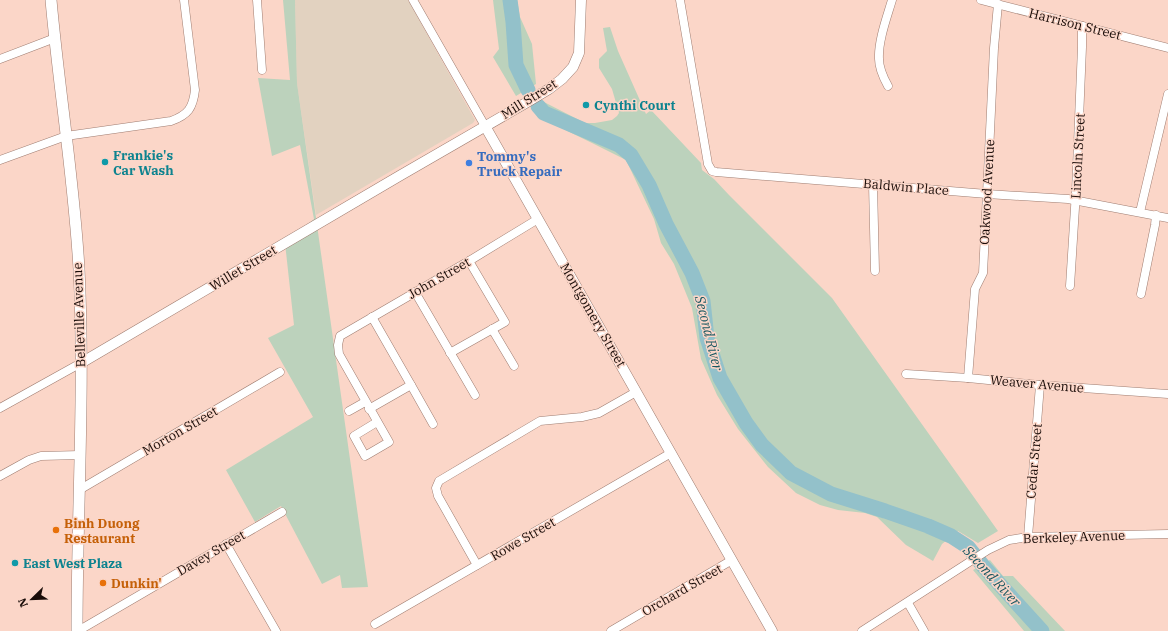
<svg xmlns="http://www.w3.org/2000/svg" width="1168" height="631" viewBox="0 0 1168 631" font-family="'IBM Plex Serif',serif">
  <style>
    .industrial { fill: #e2d2c0 }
    .green { fill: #bcd2bc }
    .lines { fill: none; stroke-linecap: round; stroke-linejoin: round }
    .river { stroke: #93c1ca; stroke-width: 15 }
    .minor-casing { stroke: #9f7d71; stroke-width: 9 }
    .tertiary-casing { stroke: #9f7d71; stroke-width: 11 }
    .secondary-casing { stroke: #9f7d71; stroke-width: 12 }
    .minor { stroke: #fff; stroke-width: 8 }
    .tertiary { stroke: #fff; stroke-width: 10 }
    .secondary { stroke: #fff; stroke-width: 11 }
    .culture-dot { fill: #0f9aa8; stroke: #fbd6c8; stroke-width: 1.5 }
    .shop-dot { fill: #3f7fe0; stroke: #fbd6c8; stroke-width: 1.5 }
    .food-dot { fill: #e8710a; stroke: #fbd6c8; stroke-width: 1.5 }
    .labels { text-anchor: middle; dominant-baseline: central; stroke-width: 3; stroke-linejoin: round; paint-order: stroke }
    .street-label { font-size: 13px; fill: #190c08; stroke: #fbd6c8 }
    .culture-label { font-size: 13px; font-weight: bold; fill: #0d838f; stroke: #fbd6c8; text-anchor: start }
    .shop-label { font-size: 13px; font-weight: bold; fill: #366cbe; stroke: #fbd6c8; text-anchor: start }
    .food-label { font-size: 13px; font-weight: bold; fill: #c56008; stroke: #fbd6c8; text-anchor: start }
    .water-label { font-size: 14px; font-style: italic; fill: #175761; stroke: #fbd6c8 }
  </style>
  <rect width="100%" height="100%" fill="#fbd6c8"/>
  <polygon class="industrial" points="295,0 408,0 475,120 473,123 316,215 297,83"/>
  <g class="green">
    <polygon points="283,0 295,0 297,83 368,587 342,588 340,575 322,584 281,506 255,522 226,470 313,417 268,338 294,325 285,243 314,219 300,145 272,156 258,78 290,80"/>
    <polygon points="493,0 517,0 520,17 532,44 536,84 516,96 493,57 499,49"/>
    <polygon points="610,27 618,51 646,114 651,110 701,163 702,170 714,179 729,195 832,298 998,531 978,543 958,531 942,544 933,561 906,545 877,517 865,513 838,510 820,505 796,493 768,467 738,429 717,395 701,359 692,308 674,264 661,243 654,219 626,160 592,143 549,122 538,118 534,109 544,102 585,123 595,123 612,120 617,116 619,113 612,89 599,68 599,59 607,51 603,28"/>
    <polygon points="990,560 1003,576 1013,576 1065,631 1024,631 973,570"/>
  </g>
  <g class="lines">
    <g class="river">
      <polyline points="510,0 513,22 516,65 528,90"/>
      <polyline points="538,106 544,113 619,145 631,155 649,185 666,224 692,273 703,301 707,338 720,378 746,423 762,445 791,473 831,494 885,511 928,526 951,536 968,547 984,567 1042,631"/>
    </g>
    <g class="minor-casing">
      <g id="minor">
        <polyline points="257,0 262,70"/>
        <polyline points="413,0 485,126"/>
        <polyline points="680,0 708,164 712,171 716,172 987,194 1068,199 1168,218"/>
        <polyline points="981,0 1168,48"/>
        <polyline points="0,59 55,38"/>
        <path d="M888 86C883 77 879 68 879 59 878 41 887 17 892 0"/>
        <path d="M0 160 66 136 171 121C188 115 193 108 195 90L184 0"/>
        <polyline points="873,184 875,271"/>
        <polyline points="1140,212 1168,94"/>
        <polyline points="1070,286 1076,192 1082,47 1082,26"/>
        <polyline points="415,292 475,395"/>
        <polyline points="1141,294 1155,225 1156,215"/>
        <polyline points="492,329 514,366"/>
        <polyline points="450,353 505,322 469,261"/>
        <polyline points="906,374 968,378 1040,385 1168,394"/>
        <polyline points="968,378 975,289 983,273 987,194 994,48 998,4"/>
        <polyline points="411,385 433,424"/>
        <polyline points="0,408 81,363"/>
        <polyline points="369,409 411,385 372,317"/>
        <polyline points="349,411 365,402"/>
        <polyline points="377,422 354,436 365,456 389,442 339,354 338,345 340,336 469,261 538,219"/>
        <polyline points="0,476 29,460 41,456 80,455"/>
        <polyline points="79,490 280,372"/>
        <polyline points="1028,537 1040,385"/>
        <polyline points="226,544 276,631"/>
        <polyline points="477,565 438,496 436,488 439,481 540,421 582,417 599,413 636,392"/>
        <polyline points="908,603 924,631"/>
        <polyline points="375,624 671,453"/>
        <polyline points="78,631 282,512"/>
        <polyline points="611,631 732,560"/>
        <polyline points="862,631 988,550 1009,540 1028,537 1168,534"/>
      </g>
    </g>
    <g class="tertiary-casing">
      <g id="tertiary">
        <polyline points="485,126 772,631"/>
        <polyline points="81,363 401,175 524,104 549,89 562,79 573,67 579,53 581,0"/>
      </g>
    </g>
    <g class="secondary-casing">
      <path id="secondary" d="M51 0C59 90 74 179 79 269 85 389 77 510 77 631"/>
    </g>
    <use href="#minor" class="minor"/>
    <use href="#tertiary" class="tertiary"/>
    <use href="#secondary" class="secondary"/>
  </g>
  <g class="culture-dot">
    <circle cx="586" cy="105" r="4"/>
    <circle cx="105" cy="162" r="4"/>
    <circle cx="15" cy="563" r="4"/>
  </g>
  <circle class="shop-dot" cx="469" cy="163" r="4"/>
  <g class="food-dot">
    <circle cx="56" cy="530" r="4"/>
    <circle cx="103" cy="583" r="4"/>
  </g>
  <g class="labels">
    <g class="street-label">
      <text transform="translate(1075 24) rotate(14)">Harrison Street</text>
      <text transform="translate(529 99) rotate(-32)">Mill Street</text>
      <text transform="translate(1078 156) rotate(-87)">Lincoln Street</text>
      <text transform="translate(906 187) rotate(5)">Baldwin Place</text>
      <text transform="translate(987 192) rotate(-87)">Oakwood Avenue</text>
      <text transform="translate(243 268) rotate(-31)">Willet Street</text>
      <text transform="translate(439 278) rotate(-30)">John Street</text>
      <text transform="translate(79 315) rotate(-92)">Belleville Avenue</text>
      <text transform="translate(593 315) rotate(60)">Montgomery Street</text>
      <text transform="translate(1037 384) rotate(5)">Weaver Avenue</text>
      <text transform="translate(180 431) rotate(-30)">Morton Street</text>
      <text transform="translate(1034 461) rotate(-85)">Cedar Street</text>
      <text transform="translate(1074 537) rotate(-2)">Berkeley Avenue</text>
      <text transform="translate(523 539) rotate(-30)">Rowe Street</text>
      <text transform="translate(211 553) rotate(-30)">Davey Street</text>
      <text transform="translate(682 590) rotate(-30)">Orchard Street</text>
    </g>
    <g class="culture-label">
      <text x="594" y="105">Cynthi Court</text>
      <text x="113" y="155">Frankie's<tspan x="113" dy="15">Car Wash</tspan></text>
      <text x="23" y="563">East West Plaza</text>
    </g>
    <g class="shop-label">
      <text x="477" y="156">Tommy's<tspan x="477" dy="15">Truck Repair</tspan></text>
    </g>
    <g class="food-label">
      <text x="64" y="523">Binh Duong<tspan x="64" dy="15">Restaurant</tspan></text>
      <text x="111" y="583">Dunkin'</text>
    </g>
    <g class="water-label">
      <text transform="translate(709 333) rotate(76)">Second River</text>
      <text transform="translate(992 576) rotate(47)">Second River</text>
    </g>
  </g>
  <g transform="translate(32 599) rotate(247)" stroke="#fbd6c8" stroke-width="3" paint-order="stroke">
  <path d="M0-3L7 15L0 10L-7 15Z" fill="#190c08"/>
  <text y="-6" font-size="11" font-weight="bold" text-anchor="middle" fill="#190c08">N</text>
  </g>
</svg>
